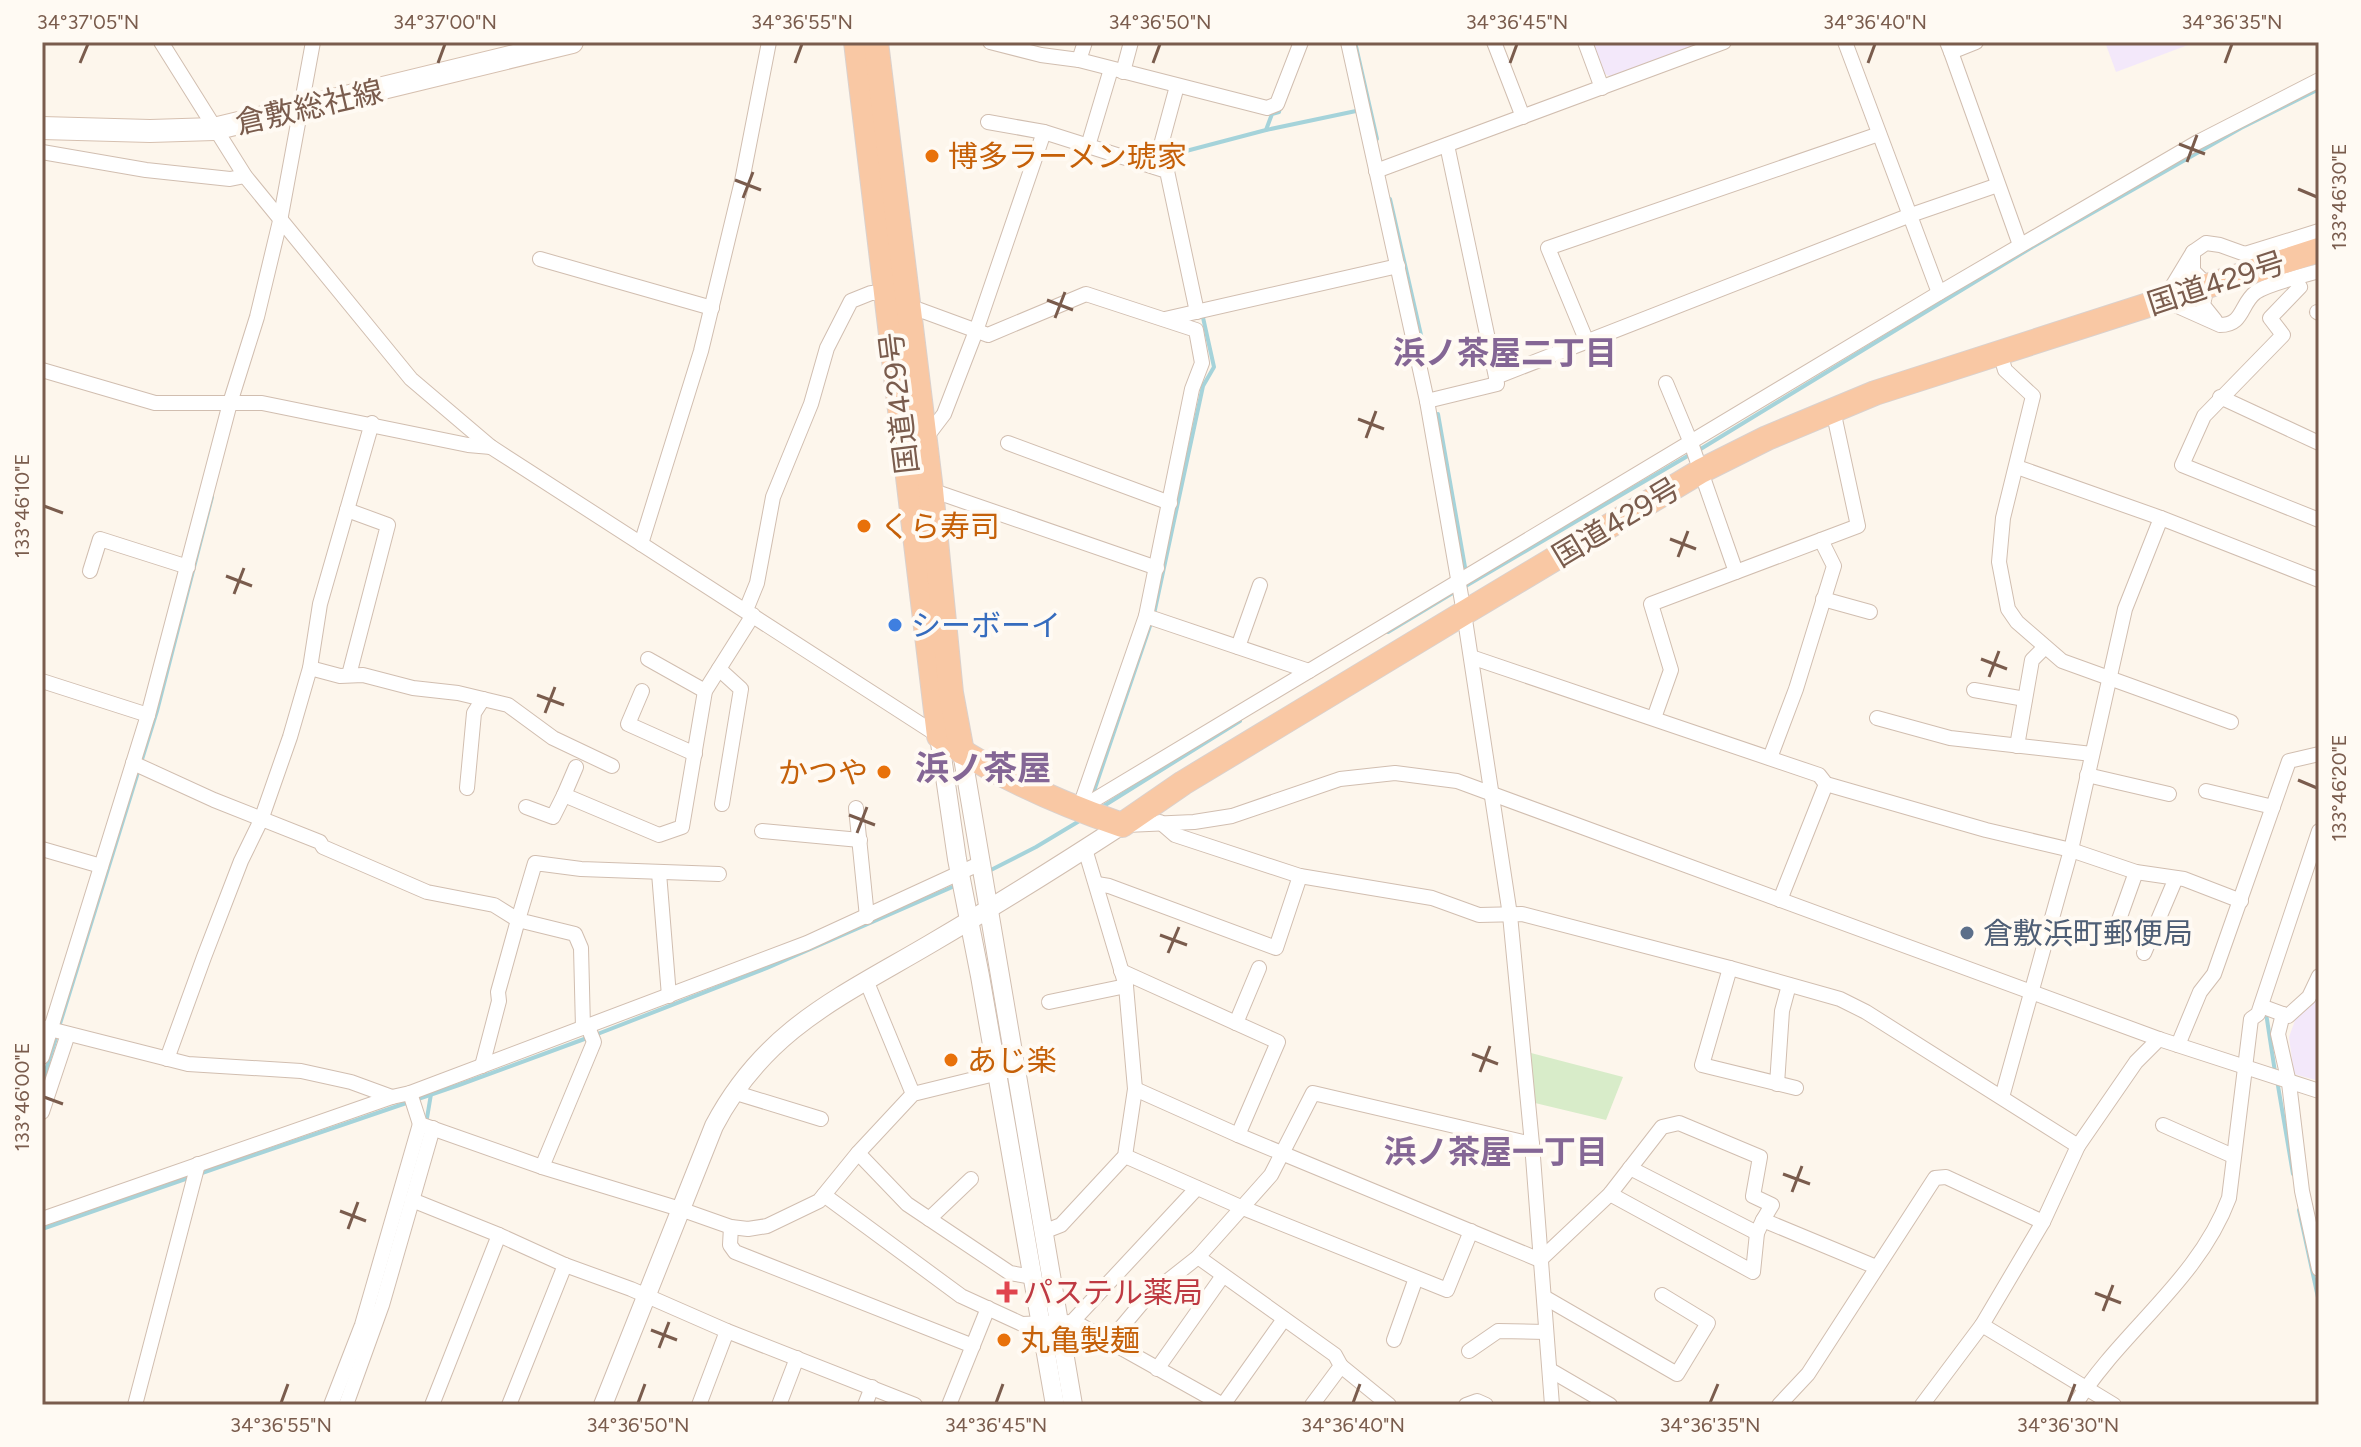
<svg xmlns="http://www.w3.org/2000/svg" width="2361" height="1447" viewBox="0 0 2361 1447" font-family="Figtree,'Noto Sans JP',sans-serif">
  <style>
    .education { fill: #f3e8fa }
    .green { fill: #d8ecc9 }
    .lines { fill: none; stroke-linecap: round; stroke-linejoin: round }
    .stream { stroke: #a5d3da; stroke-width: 4 }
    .minor-casing { stroke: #d1beb0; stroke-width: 16 }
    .tertiary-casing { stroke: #d1beb0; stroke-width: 20 }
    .secondary-casing { stroke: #d6c0b0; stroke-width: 24 }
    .trunk-casing { stroke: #dad1cd; stroke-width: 26 }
    .minor { stroke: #fff; stroke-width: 14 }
    .tertiary { stroke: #fff; stroke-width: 18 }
    .secondary { stroke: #fff; stroke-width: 22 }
    .trunk { stroke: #f9c8a4; stroke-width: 24 }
    .ticks { fill: none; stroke: #7a5c4d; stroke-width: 3 }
    .food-dot { fill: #e8710a; stroke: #fffaf3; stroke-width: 3 }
    .shop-dot { fill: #3f7fe0; stroke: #fffaf3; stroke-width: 3 }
    .service-dot { fill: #5c6f8a; stroke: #fffaf3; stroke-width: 3 }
    .health-dot { fill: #e0444e; stroke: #fffaf3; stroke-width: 3 }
    .labels { text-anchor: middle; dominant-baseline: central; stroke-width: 8; stroke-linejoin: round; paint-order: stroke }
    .street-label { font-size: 30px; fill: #7a5c4d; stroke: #fffaf3 }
    .food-label { font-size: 30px; fill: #c56008; stroke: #fffaf3; text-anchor: start }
    .shop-label { font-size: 30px; fill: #366cbe; stroke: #fffaf3; text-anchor: start }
    .service-label { font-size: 30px; fill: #4e5e75; stroke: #fffaf3; text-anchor: start }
    .health-label { font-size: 30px; fill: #be3a42; stroke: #fffaf3; text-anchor: start }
    .neighbourhood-label { font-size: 32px; font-weight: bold; fill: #846695; stroke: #fffaf3 }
    .quarter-label { font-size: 34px; font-weight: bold; fill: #846695; stroke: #fffaf3 }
    .neatline { fill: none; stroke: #7a5c4d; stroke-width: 3 }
    .ticks-label { font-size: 20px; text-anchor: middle; fill: #7a5c4d }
  </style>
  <rect width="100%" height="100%" fill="#fdf6ec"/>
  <g class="education">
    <polygon points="1591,42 1708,42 1613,78 1603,73"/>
    <polygon points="2105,42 2196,42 2116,72"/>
    <polygon points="2319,987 2319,1081 2294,1074 2289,1037 2297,1015"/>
  </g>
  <polygon class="green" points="1531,1053 1623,1077 1606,1120 1535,1103"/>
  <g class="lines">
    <g class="stream">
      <polyline points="1355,42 1377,139"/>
      <polyline points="1266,130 1356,111"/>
      <polyline points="1170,168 1167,156 1266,130 1272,114 1279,112 1280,107"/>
      <polyline points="1390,199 1426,357"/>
      <polyline points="1438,414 1465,567"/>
      <polyline points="1699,450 2029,249 2241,128 2319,89"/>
      <polyline points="1464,587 1691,454"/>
      <polyline points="1388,632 1456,591"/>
      <polyline points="1093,794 1154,614 1203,386 1214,367 1202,313"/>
      <polyline points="1102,807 1240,721"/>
      <polyline points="987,872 1036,847 1081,820"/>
      <polyline points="2266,1013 2275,1072"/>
      <polyline points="59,1027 157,711 212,497"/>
      <polyline points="595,1035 767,968 957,885"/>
      <polyline points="2277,1080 2293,1174"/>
      <polyline points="42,1083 57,1035"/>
      <polyline points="426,1124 431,1094"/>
      <polyline points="199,1174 459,1085 587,1038"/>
      <polyline points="2299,1210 2319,1302"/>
      <polyline points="42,1229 191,1177"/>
    </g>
    <g class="minor-casing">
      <g id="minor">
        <polyline points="161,42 245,176 411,379 491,447 939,736"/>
        <polyline points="990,42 1041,55 1079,60 1267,108 1277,104 1301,42"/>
        <polyline points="1348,42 1427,401 1464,613 1510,915 1532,1144 1552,1405"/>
        <polyline points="1494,42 1523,117"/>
        <polyline points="1585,42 1602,88"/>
        <polyline points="1845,42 1939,293"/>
        <polyline points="1947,42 1951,52 1976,42"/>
        <polyline points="1951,52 2020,245"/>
        <polyline points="1079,60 1085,42"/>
        <polyline points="1123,72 1131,42"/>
        <polyline points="988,122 1044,132 1167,171 1197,312"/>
        <polyline points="1447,145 1496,377"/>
        <polyline points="1088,146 1111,69"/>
        <polyline points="42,152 146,170 230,179 245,176"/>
        <polyline points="1155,167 1177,86"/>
        <polyline points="1376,171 1724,42"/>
        <path d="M2319 231 2245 254 2220 245 2206 243 2193 252 2164 300 2220 325C2244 325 2240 304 2256 292 2270 283 2302 276 2319 271"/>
        <polyline points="2193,252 2193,271 2207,285 2203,305 2215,320"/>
        <polyline points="540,259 712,308"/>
        <polyline points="2295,279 2300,287 2270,318 2283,335 2204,416 2182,465 2319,520"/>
        <polyline points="2317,312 2319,313"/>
        <polyline points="1165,319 1398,266"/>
        <polyline points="1587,342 1548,248 1879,134"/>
        <polyline points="2000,353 2005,370 2033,396 2003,518 1999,562 2008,609 2017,622 2062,661 2231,722"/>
        <polyline points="42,370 155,403 262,403 468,445 491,447"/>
        <polyline points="1666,383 1691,443 1736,572"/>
        <polyline points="2220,397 2319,443"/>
        <polyline points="1427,401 1497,384 1496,377 1908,216 1998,185"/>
        <polyline points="925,439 944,414 976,331 1044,132"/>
        <polyline points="1008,443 1170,503"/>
        <polyline points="2017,467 2161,518"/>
        <polyline points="931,490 1157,568"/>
        <polyline points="347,510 388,525 349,675"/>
        <polyline points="641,544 701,351 742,181 769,42"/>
        <polyline points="90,571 100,539 188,567"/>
        <polyline points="1823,599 1870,612"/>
        <polyline points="746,610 757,583 773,497 811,404 827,348 851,301 871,293 885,293 909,306 988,335 1086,294 1196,330 1202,363 1192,389 1146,616 1079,809"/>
        <polyline points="1146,616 1309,671"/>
        <polyline points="1238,647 1260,585"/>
        <polyline points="1471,657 1819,775 1826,784 1986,830 2071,850 2136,872 2184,879 2241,901"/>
        <polyline points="648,659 705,691"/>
        <polyline points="310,668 340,676 363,675 413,688 458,693 508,705 553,738 612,766"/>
        <polyline points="719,669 741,689 722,804"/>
        <polyline points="42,681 148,715"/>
        <polyline points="1974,690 2025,699"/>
        <polyline points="642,691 628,724 695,754"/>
        <polyline points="1654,718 1671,670 1651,604 1858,526 1833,410"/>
        <polyline points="1877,718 1950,738 2092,754"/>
        <polyline points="2017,746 2032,660 2045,647"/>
        <polyline points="1770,758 1796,689 1834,566 1821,540"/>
        <polyline points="133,763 214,800 320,842 323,847 427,892 494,905 518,920 498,992 499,1001 482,1066"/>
        <polyline points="576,767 564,795 659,835 682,827 705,691 753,615"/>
        <polyline points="2087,775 2169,794"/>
        <polyline points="467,788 474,713 483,699"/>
        <polyline points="2206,791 2273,807"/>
        <polyline points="526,807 553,817 564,795"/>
        <polyline points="856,808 867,917"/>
        <polyline points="1079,809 1939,293 2198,142 2319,80"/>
        <polyline points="1160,822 1175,835 1300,876 1432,898 1479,915 1522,914 1730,968 1840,999 1866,1012 2078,1146"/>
        <polyline points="1126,825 1194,822 1232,816 1340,779 1395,773 1457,781 2159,1039 2319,1091"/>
        <polyline points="762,831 860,840"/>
        <polyline points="42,849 101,866"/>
        <polyline points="659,873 669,996"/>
        <polyline points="1097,884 1109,886 1276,948 1300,876"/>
        <polyline points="1780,900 1826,784"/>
        <polyline points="2116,928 2136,872"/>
        <polyline points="2144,953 2176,878"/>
        <polyline points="1730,968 1702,1065 1796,1088"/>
        <polyline points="1121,971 1278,1042 1238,1135"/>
        <polyline points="866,980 913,1094"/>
        <polyline points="1049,1002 1126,986"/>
        <polyline points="2261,1006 2288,1016 2309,997 2319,976"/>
        <polyline points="2283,1014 2278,1034 2289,1083 2302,1191 2319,1269"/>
        <polyline points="1236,1023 1259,968"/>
        <polyline points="42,1027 188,1064 301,1071 351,1082 392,1097"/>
        <polyline points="583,1028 581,948 575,934 518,920 535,863 581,869 719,874"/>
        <polyline points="2178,1045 2200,992 2214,974 2289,761 2319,754"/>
        <polyline points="42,1057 148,715 230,403 257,317 280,221 313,42"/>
        <polyline points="167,1059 204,957 241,861 261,820 290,737 310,668 320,604 372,423"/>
        <polyline points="1777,1084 1782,1011 1789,985"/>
        <polyline points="1135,1089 1238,1135 1540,1260 1610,1194 1662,1127 1679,1123 1760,1157 1753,1196 1772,1205 1763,1220"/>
        <polyline points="733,1092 821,1119"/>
        <polyline points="410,1093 420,1124 542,1167 680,1209 731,1227 748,1229 767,1226 819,1201 858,1153 913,1094 1015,1069"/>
        <polyline points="2002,1097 2071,850 2125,609 2161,518 2319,580"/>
        <polyline points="42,1112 68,1034"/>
        <polyline points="2163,1125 2233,1156"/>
        <polyline points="858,1153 907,1204 1010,1273 1033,1277"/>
        <polyline points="1125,1156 1243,1208 1447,1290 1471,1231"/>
        <polyline points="542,1167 594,1042 588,1027"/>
        <polyline points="1630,1168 1757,1233"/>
        <polyline points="1610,1194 1753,1272 1757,1233 1763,1220 1876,1267"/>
        <polyline points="824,1195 961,1296 1022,1324 1072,1322 1082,1326 1223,1405"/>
        <polyline points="412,1200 499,1235 565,1265 631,1289 727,1331 915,1405"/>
        <polyline points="42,1219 392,1097 410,1093 807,943 981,863"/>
        <polyline points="929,1219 971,1179"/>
        <polyline points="731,1227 730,1245 735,1252 973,1346"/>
        <polyline points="1043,1232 1061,1225 1125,1156 1135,1089 1126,986 1085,849"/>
        <polyline points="1198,1257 1335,1355 1341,1366 1312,1405"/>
        <polyline points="1544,1297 1677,1374 1708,1323 1662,1295"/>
        <polyline points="1072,1322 1197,1188"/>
        <polyline points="1982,1325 2114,1405"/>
        <polyline points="1394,1340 1416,1278"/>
        <polyline points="1109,1342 1146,1298 1198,1257 1271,1175 1313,1093 1532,1144"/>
        <polyline points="1469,1351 1498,1331 1546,1332"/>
        <polyline points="1341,1366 1389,1405"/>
        <polyline points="1157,1369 1222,1277"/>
        <polyline points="1550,1370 1610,1405"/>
        <polyline points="135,1405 198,1164"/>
        <polyline points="331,1405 362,1325 420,1124"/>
        <polyline points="346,1405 382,1305 433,1128"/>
        <polyline points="432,1405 499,1235"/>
        <polyline points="509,1405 565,1265"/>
        <polyline points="699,1405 727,1331"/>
        <polyline points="779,1405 797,1358"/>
        <polyline points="865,1405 872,1387"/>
        <polyline points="949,1405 988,1308"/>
        <polyline points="1223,1405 1284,1319"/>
        <polyline points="1466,1405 1477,1401 1486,1405"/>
        <polyline points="1779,1405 1808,1374 1935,1178 1946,1177 2043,1222"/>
        <polyline points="1922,1405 1982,1325 2043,1222 2078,1146 2136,1062 2159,1039"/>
        <path d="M2075 1405C2121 1331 2198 1281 2229 1198L2251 1019 2258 1014 2319 831"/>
      </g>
    </g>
    <g class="tertiary-casing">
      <g id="tertiary">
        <polyline points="939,736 957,859 980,976 1055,1405"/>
        <polyline points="962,752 1073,1405"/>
        <path d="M603 1405 714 1126C765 1029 840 997 930 944 995 906 1059 866 1122 825"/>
      </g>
    </g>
    <g class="secondary-casing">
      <polyline id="secondary" points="42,128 150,131 214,129 572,42"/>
    </g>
    <g class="trunk-casing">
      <g id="trunk">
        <path d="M856 42 939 736C994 775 1058 803 1122 825L1183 783 1464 613 1701 471 1767 438 1875 393 2319 250"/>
        <polyline points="876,42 931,490 951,693 962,752"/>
      </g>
    </g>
    <use href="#minor" class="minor"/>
    <use href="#tertiary" class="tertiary"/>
    <use href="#secondary" class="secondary"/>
    <use href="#trunk" class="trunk"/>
  </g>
  <path class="ticks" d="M80 63 88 44M438 63 445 44M795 63 802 44M1153 63 1160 44M1510 63 1517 44M1868 63 1875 44M2225 63 2232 44M2179 144 2205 154M2187 162 2197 135M735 180 761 190M2298 189 2317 197M743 198 753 172M1047 300 1073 310M1055 318 1065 292M1358 419 1384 429M1366 438 1376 411M44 506 63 513M1670 539 1696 549M1678 557 1688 531M226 576 252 586M234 594 244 568M1981 659 2007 669M1989 677 1999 651M537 695 564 705M545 713 555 687M2298 780 2317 788M849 815 875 825M857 833 867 807M1160 935 1187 945M1168 953 1179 927M1472 1054 1498 1064M1480 1072 1490 1046M44 1097 63 1104M1783 1174 1810 1184M1792 1192 1802 1166M340 1211 366 1221M348 1229 358 1202M2095 1293 2121 1303M2103 1311 2113 1285M651 1330 677 1340M659 1348 669 1322M281 1403 288 1384M638 1403 645 1384M996 1403 1003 1384M1353 1403 1360 1384M1710 1403 1718 1384M2068 1403 2075 1384"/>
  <g class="food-dot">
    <circle cx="932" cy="156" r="8"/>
    <circle cx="864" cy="526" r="8"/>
    <circle cx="884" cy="772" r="8"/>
    <circle cx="951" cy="1060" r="8"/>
    <circle cx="1004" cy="1340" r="8"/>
  </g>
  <circle class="shop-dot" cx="895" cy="625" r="8"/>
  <circle class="service-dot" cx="1967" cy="933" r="8"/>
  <path class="health-dot" d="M1003 1280h8v8h8v8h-8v8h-8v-8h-8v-8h8z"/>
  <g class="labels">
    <g class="street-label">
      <text transform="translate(309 107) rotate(-13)">倉敷総社線</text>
      <text transform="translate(2216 283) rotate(-18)">国道429号</text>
      <text transform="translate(899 403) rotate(-97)">国道429号</text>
      <text transform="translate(1616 522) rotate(-31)">国道429号</text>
    </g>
    <g class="food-label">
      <text x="948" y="156">博多ラーメン琥家</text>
      <text x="880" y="526">くら寿司</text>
      <text x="868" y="772" text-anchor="end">かつや</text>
      <text x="967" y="1060">あじ楽</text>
      <text x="1020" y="1340">丸亀製麺</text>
    </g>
    <g class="shop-label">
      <text x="911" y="625">シーボーイ</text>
    </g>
    <g class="service-label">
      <text x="1983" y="933">倉敷浜町郵便局</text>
    </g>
    <g class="health-label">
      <text x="1023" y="1292">パステル薬局</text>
    </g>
    <g class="neighbourhood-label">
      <text x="1505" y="353">浜ノ茶屋二丁目</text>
      <text x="1496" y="1152">浜ノ茶屋一丁目</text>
    </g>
    <g class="quarter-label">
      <text x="983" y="768">浜ノ茶屋</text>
    </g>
  </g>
  <rect width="2361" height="1447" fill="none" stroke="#fffaf3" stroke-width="88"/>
  <rect x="44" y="44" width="2273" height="1359" class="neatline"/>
  <g class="ticks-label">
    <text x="88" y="29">34°37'05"N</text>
    <text x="445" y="29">34°37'00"N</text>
    <text x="802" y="29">34°36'55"N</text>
    <text x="1160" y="29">34°36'50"N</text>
    <text x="1517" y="29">34°36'45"N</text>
    <text x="1875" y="29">34°36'40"N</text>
    <text x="2232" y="29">34°36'35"N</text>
    <text transform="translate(2339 197) rotate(-90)" y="7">133°46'30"E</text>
    <text transform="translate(22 506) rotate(-90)" y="7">133°46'10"E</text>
    <text transform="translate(2339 788) rotate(-90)" y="7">133°46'20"E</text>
    <text transform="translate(22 1097) rotate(-90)" y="7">133°46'00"E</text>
    <text x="281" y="1432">34°36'55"N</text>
    <text x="638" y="1432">34°36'50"N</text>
    <text x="996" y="1432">34°36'45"N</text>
    <text x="1353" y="1432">34°36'40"N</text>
    <text x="1710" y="1432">34°36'35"N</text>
    <text x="2068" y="1432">34°36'30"N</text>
  </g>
</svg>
